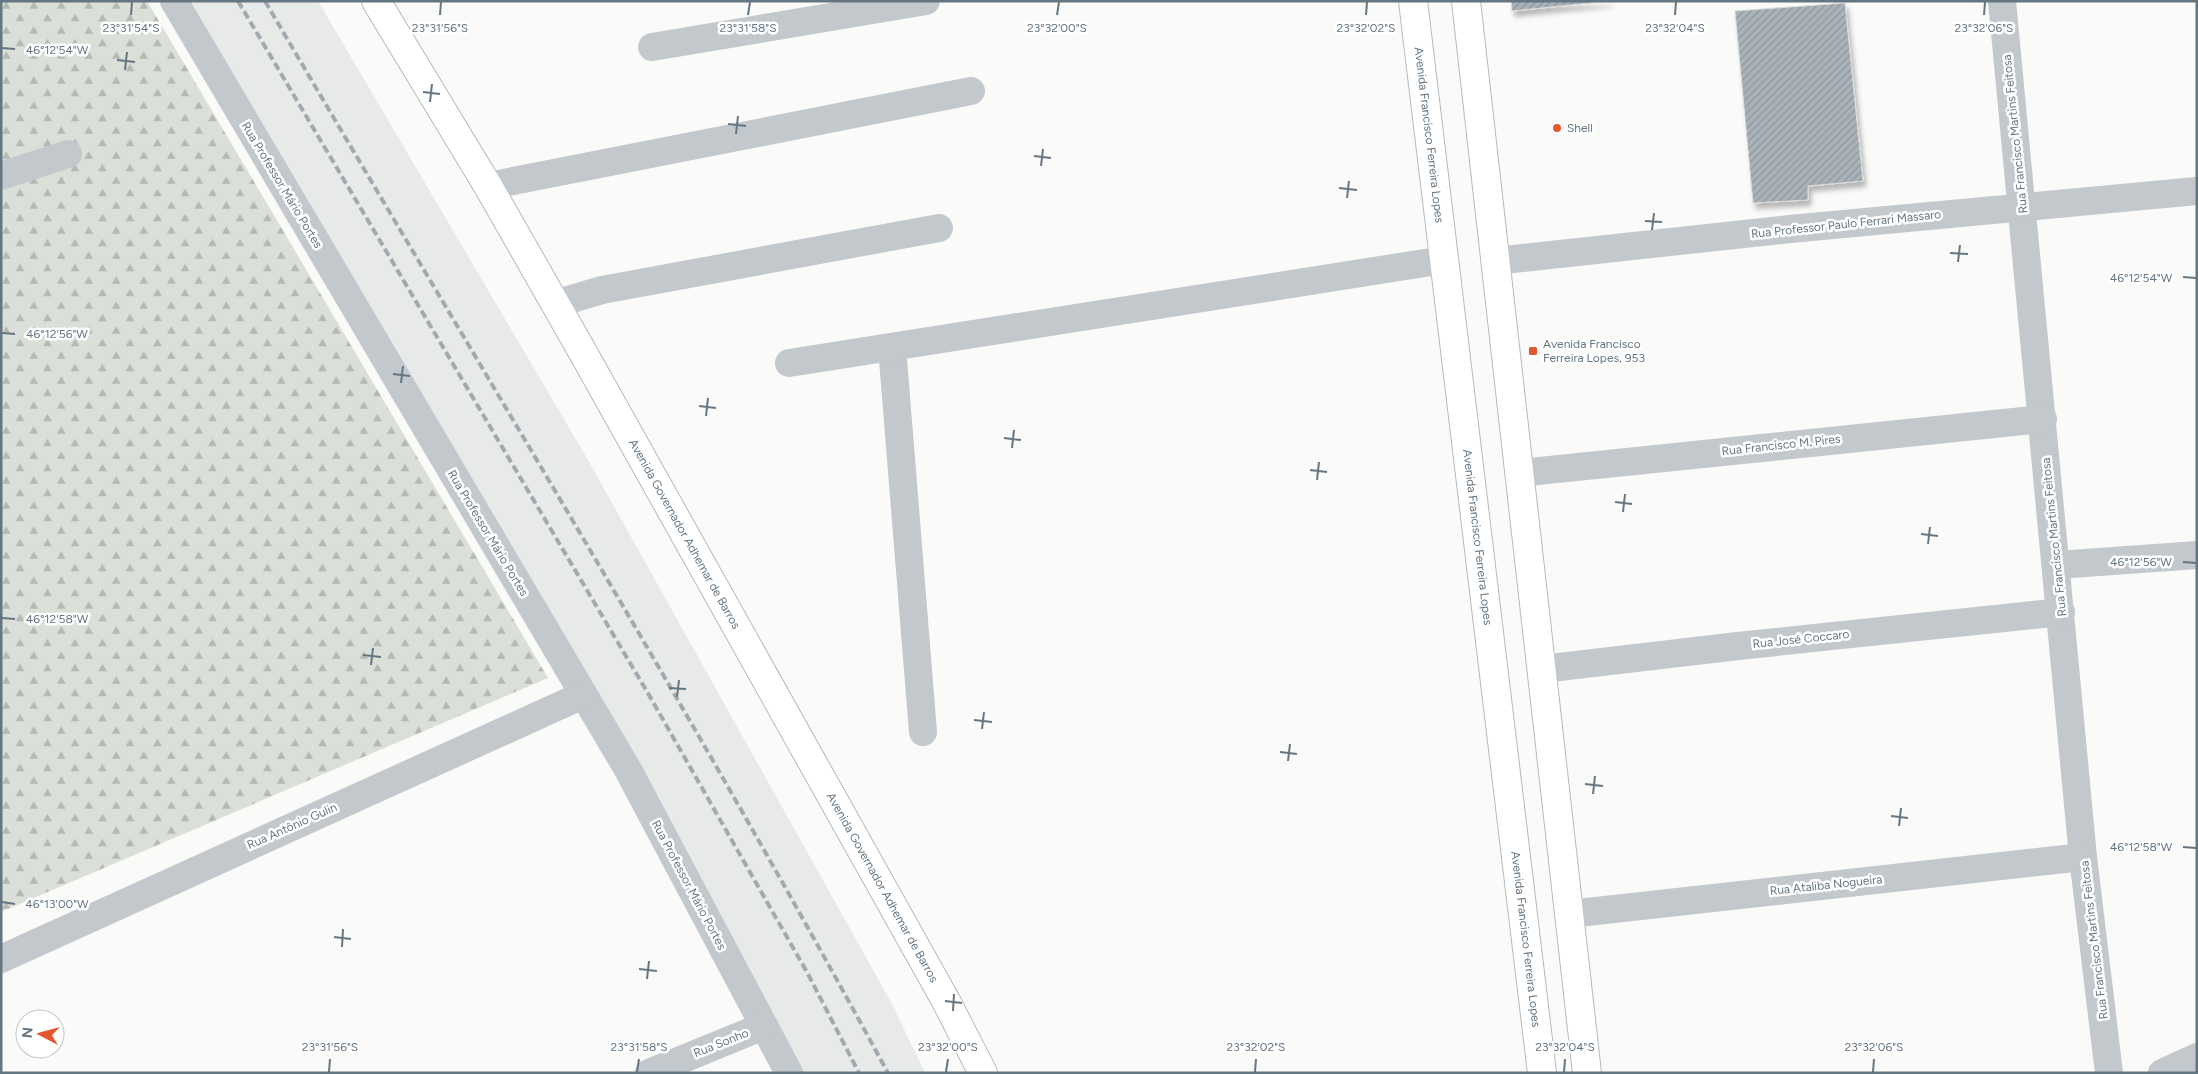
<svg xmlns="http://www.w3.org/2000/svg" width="2198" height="1074" viewBox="0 0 2198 1074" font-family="Figtree,sans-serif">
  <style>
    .built { fill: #e8e9e9 }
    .forest { fill: url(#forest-firs) }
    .building { fill: url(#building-hatch); stroke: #dcdcda; filter: url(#shadow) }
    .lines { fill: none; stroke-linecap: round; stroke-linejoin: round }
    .major-casing { stroke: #b5babe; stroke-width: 30 }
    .minor { stroke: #c3c8cc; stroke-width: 28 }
    .major { stroke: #fff; stroke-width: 28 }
    .rail { stroke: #a2aab0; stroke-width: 4; stroke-dasharray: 8 4; stroke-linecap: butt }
    .ticks { fill: none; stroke: #657683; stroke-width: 2 }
    .poi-dot { fill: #e4572e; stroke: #fff; stroke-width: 2 }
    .labels { text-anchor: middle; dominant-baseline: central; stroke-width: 5; stroke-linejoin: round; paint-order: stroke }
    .poi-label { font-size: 12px; fill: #657683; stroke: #fff; text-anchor: start }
    .street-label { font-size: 12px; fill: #657683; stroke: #fff }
    .ticks-label { font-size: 12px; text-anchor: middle; fill: #657683; stroke: #fff; stroke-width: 5; stroke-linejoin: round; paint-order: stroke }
  </style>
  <defs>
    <pattern id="forest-firs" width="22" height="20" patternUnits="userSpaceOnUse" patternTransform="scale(1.25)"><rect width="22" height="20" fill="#dadfd7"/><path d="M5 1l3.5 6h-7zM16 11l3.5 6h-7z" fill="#b4b9b4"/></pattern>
    <pattern id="building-hatch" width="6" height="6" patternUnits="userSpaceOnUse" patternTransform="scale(1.25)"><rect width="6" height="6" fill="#aab3b9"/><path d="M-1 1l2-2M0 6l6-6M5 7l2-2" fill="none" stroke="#8e969c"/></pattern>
    <filter id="shadow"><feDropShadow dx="3" dy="5.5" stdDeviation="2.5" flood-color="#0004"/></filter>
  </defs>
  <rect width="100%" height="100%" fill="#fafaf8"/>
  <polygon class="built" points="187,1 318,1 588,460 891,1002 925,1073 804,1073 680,846"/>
  <polygon class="forest" points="1,1 147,1 548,678 1,912"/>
  <g class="building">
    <polygon points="1511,1 1610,1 1512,11"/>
    <polygon points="1845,3 1863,181 1808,186 1808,200 1753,203 1735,11"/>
  </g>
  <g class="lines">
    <g class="major-casing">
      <g id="major">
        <path id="s1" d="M376 1 488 186 581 349 946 1001 983 1073"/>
        <path id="s2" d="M1413 1 1542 1073"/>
        <polyline points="1466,1 1587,1073"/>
      </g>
    </g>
    <g class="minor">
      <polyline points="174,1 627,768 789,1073"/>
      <polyline points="2002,1 2083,857 2109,1073"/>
      <polyline points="652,47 926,1"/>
      <polyline points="1,176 68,154"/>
      <polyline points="488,186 971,91"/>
      <polyline points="1495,261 1790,229 2197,191"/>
      <polyline points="555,304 602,290 939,228"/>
      <polyline points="892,347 923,732"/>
      <polyline points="789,363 1444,260"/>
      <polyline points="1519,473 2043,419"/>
      <polyline points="2057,565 2197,555"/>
      <polyline points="1542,669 1738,646 2061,612"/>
      <polyline points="1569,914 2083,857"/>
      <polyline points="1,959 583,695"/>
      <polyline points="649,1073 764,1026"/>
      <polyline points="2162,1073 2197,1057"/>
    </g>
    <use href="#major" class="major"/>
    <g class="rail">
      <polyline points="238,1 649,695 808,974 859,1073"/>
      <path d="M265 1C474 358 691 710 888 1073"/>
    </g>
  </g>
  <path class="ticks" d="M131 15 132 2M440 15 441 2M748 15 750 2M1057 15 1059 2M1366 15 1367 2M1675 15 1676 2M1984 15 1985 2M2 48 15 49M117 60 135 62M125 70 127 52M423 92 440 94M430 102 432 84M728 124 746 126M736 134 738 116M1034 156 1051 158M1041 166 1043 149M1339 188 1357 190M1347 198 1349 181M1645 221 1662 222M1652 230 1654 213M1950 253 1968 254M1958 262 1960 245M2183 277 2196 278M2 333 15 334M393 374 410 376M401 383 403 366M699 406 716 408M706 416 708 398M1004 438 1021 440M1012 448 1014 430M1310 470 1327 472M1317 480 1319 462M1615 502 1632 504M1623 512 1625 494M1921 534 1938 536M1928 544 1930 527M2183 562 2196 563M2 618 15 619M363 655 381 657M371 665 373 648M669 688 686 689M677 697 679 680M974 720 992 722M982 729 984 712M1280 752 1297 754M1288 761 1290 744M1585 784 1603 786M1593 794 1595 776M1891 816 1908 818M1899 826 1901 808M2183 847 2196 848M2 902 15 904M334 937 351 939M342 947 343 929M639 969 657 971M647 979 649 961M945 1001 962 1003M953 1011 954 994M329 1072 330 1059M637 1072 639 1059M946 1072 948 1059M1255 1072 1256 1059M1564 1072 1565 1059M1873 1072 1874 1059"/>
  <g class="poi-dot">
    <circle cx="1557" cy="128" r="5"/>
    <rect x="1528" y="346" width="10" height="10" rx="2.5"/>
  </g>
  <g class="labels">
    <g class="poi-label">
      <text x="1567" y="128">Shell</text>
      <text x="1543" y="344">Avenida Francisco<tspan x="1543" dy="14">Ferreira Lopes, 953</tspan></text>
    </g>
    <g class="street-label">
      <text transform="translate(2015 134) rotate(-96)">Rua Francisco Martins Feitosa</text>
      <text stroke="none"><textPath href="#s2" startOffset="135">Avenida Francisco Ferreira Lopes</textPath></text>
      <text transform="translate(282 185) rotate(59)">Rua Professor Mário Portes</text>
      <text transform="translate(1846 224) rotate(-6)">Rua Professor Paulo Ferrari Massaro</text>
      <text transform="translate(1781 445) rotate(-6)">Rua Francisco M. Pires</text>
      <text transform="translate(488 533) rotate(59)">Rua Professor Mário Portes</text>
      <text stroke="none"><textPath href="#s1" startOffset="616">Avenida Governador Adhemar de Barros</textPath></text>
      <text stroke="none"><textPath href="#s2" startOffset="540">Avenida Francisco Ferreira Lopes</textPath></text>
      <text transform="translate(2054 537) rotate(-96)">Rua Francisco Martins Feitosa</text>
      <text transform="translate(1801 639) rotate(-6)">Rua José Coccaro</text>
      <text transform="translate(292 826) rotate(-24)">Rua Antônio Gulin</text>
      <text transform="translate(689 885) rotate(62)">Rua Professor Mário Portes</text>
      <text transform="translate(1826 885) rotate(-6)">Rua Ataliba Nogueira</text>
      <text stroke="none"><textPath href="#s1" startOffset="1021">Avenida Governador Adhemar de Barros</textPath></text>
      <text stroke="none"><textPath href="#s2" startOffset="945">Avenida Francisco Ferreira Lopes</textPath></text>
      <text transform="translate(2094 940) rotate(-97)">Rua Francisco Martins Feitosa</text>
      <text transform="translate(721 1043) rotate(-22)">Rua Sonho</text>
    </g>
  </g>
  <g class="ticks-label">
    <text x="131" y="32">23°31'54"S</text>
    <text x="440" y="32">23°31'56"S</text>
    <text x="748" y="32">23°31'58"S</text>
    <text x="1057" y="32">23°32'00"S</text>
    <text x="1366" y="32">23°32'02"S</text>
    <text x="1675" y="32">23°32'04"S</text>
    <text x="1984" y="32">23°32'06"S</text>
    <text x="57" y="54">46°12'54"W</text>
    <text x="2141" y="282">46°12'54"W</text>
    <text x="57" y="338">46°12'56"W</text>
    <text x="2141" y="566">46°12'56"W</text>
    <text x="57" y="623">46°12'58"W</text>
    <text x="2141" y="851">46°12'58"W</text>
    <text x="57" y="908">46°13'00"W</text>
    <text x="330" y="1051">23°31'56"S</text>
    <text x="639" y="1051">23°31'58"S</text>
    <text x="948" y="1051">23°32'00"S</text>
    <text x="1256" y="1051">23°32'02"S</text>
    <text x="1565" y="1051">23°32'04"S</text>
    <text x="1874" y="1051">23°32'06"S</text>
  </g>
  <rect width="2198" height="1074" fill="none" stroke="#657683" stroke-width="5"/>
  <g transform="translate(40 1034) rotate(276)"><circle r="24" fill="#ffffff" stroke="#c1c8cd"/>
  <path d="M0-4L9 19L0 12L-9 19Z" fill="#e4572e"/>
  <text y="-8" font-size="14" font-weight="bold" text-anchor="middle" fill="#657683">N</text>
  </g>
</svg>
